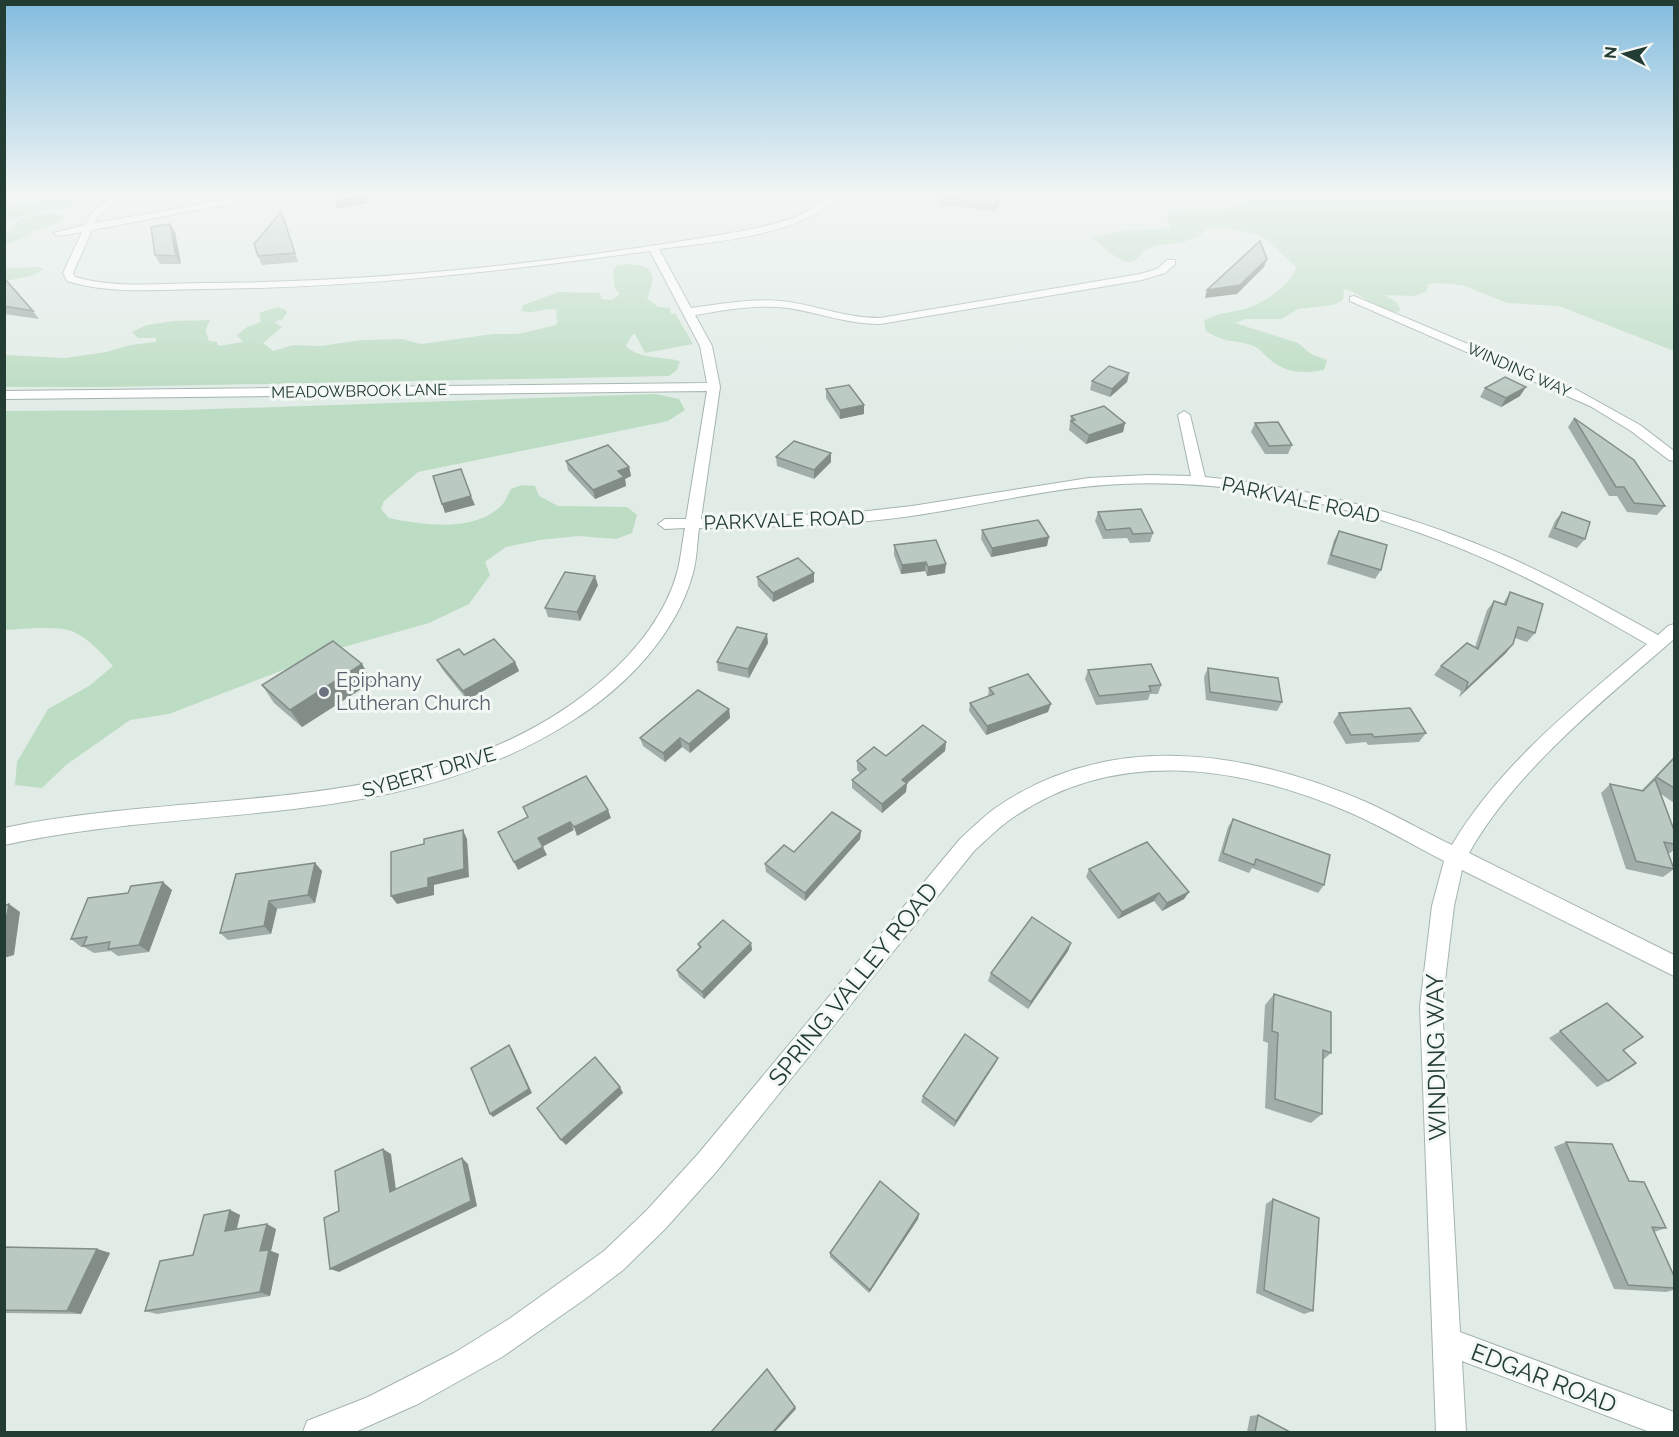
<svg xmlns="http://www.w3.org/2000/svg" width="1679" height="1437" viewBox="0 0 1679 1437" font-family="Raleway,sans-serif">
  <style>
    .green { fill: #bcdcc3 }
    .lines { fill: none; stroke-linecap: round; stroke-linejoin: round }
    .minor-casing { stroke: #a5b4ae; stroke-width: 2 }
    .minor { fill: #fff; fill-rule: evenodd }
    .wall { fill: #a1ada8 }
    .shaded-wall { fill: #838d88 }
    .building { fill: #bbc9c3; stroke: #838d88; stroke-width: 1.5 }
    .worship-dot { fill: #6b7280; stroke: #f3f8f5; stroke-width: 2 }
    .labels { text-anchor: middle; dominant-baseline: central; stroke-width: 6; stroke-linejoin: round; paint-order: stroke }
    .far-street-label { font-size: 16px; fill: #233c34; stroke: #f3f8f5 }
    .street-label { font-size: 20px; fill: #233c34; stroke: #f3f8f5 }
    .worship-label { font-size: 20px; fill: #5b616d; stroke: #f3f8f5; text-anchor: start }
    .near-street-label { font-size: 24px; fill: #233c34; stroke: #f3f8f5 }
  </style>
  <rect width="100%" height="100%" fill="#e2ece7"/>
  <g class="green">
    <polygon points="5,195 7,195 8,205 11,206 72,195 104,195 65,209 39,211 5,221"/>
    <path d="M1248 195H1674V351L1559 306 1507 303 1465 286 1451 284 1434 283 1428 285 1427 291 1415 296 1385 295 1397 303 1401 311C1381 316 1362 292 1344 289L1343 300 1333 305 1298 309 1282 319H1246L1235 323 1298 343 1311 354 1327 360 1324 370C1302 374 1283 373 1266 356 1261 351 1259 348 1251 345 1232 339 1227 344 1206 331L1204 321C1218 312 1230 313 1245 309 1262 304 1292 285 1296 267L1266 239 1257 235 1225 228 1208 227C1193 248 1167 240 1147 249 1139 253 1138 263 1128 262 1115 260 1103 246 1093 238L1122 231 1170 228V223L1166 219C1174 204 1201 212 1216 210 1227 209 1238 204 1248 200Z"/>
    <path d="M59 214 64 218 56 224 33 231 29 235 5 246V232L13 230V224C27 215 43 214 59 214Z"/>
    <path d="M629 264C654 265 657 276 647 298L658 307 670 308 671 314 675 313 693 344 645 353 635 334 632 335 626 346C641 360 662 356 680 361L677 370 669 376 108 387H5V355L65 358 106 352 130 345 155 342 157 338H138L132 332 147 325 173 321 210 320C204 334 205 327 209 341L217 342 218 346 243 342 237 335 247 327 261 322 259 313 278 307 286 310 287 312 283 319 274 322 282 327 263 343 273 351 293 345 320 346 362 340 402 339 421 344 493 334H518L556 325 558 320 556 318 557 310C546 306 535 315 521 311L523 305 559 292 600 293 602 299 612 300 620 294 615 289 613 271 616 266Z"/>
    <path d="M40 267 43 269C34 278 17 278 5 281L4 268Z"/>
    <path d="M655 394 679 399 685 410 668 421 418 472 384 501 381 509 389 518C423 525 475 533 502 505 506 501 508 494 511 489L522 485 535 486 539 496 558 506 627 507 637 515 632 533 616 539 578 536 540 540 506 547 485 562 490 575 469 604 429 623 340 648 169 714 130 720 66 765 42 788 15 785 17 762 48 709 89 686 113 666C102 653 90 640 74 632 59 625 22 629 5 630L4 411 185 410Z"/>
  </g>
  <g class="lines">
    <g class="minor-casing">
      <g id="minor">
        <path d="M113 195H123L99 215 95 223 253 195H275L92 230 73 273 75 277C117 289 163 283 206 283 380 282 555 263 725 234 749 230 774 225 796 217 811 211 824 195 839 195 807 235 709 243 659 249L691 308C723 304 757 297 789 302 821 307 847 318 880 318L1140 274 1157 269 1167 260H1175V264L1165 273 1142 280 880 324C847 324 820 313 788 308 757 304 725 310 695 315L712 346 720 387 701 519 850 513 912 506 1089 478 1148 475 1191 476 1178 415 1184 411 1190 415 1205 477C1310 487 1412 515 1508 557 1560 580 1609 608 1658 635L1668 626 1674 624V639C1603 701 1516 770 1469 853L1674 955V976L1462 870 1454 906 1442 1006 1460 1332 1674 1412V1432H1650L1462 1361 1466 1432H1436L1420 1006 1432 906 1444 861C1413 845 1383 827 1351 813 1240 765 1113 745 1008 821 996 830 985 841 974 851L716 1172 665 1229 623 1270 585 1299 502 1357 418 1404 355 1432H303L307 1421 368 1397 454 1353 509 1319 604 1251 646 1211 698 1154 960 839C971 829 982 818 994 809 1108 729 1246 750 1366 802 1395 815 1423 831 1452 845 1500 764 1577 704 1647 644 1598 616 1550 588 1499 565 1382 512 1250 478 1121 484 1050 487 981 506 911 516 841 526 770 527 699 528 697 543 697 559 693 573 676 636 624 688 572 721 397 833 197 802 4 845V828C205 785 441 823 606 677 637 650 666 613 677 573 681 559 682 543 685 528L665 529 658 524 665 519H686L707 391 4 399V391L707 383 700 346 650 251C503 271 356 288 207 289 160 289 112 295 67 281L63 273 82 232 58 236 53 233 85 225 92 212Z"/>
        <polygon points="1354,296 1577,390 1640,425 1674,451 1674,461 1669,460 1631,431 1590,406 1350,301 1350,297"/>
      </g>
    </g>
    <use href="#minor" class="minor"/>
  </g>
  <g class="wall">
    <polygon points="1003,195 996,211 938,205 938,198"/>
    <polygon points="281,212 298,262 262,265 258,256"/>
    <polygon points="175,232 181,264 160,264 155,255"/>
    <polygon points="4,278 33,311 39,319 4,314"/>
    <polygon points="1129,373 1127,382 1110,397 1090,390 1092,381"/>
    <polygon points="1485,388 1520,396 1501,407 1480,397"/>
    <polygon points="826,389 864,414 840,419 826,398"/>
    <polygon points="1071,416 1125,423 1123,432 1086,444 1069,430"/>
    <polygon points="1574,418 1665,506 1657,515 1627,512 1617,496 1609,496 1568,427"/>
    <polygon points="1255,423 1292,445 1288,454 1265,454 1251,432"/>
    <polygon points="831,453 831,462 814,479 777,466 776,457"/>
    <polygon points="566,461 629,467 631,476 625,479 626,486 595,499 568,470"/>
    <polygon points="1098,512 1153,533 1150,542 1130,543 1127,538 1103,539 1095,521"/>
    <polygon points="1562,512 1585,539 1577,548 1548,537 1555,521"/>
    <polygon points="982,530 1047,546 991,557 981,539"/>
    <polygon points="1339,531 1381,570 1375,579 1327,564 1334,540"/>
    <polygon points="894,545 945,573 927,576 925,571 901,574 894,555"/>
    <polygon points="757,577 814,582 773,602 758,586"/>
    <polygon points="598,585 580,621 548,617 545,608"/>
    <polygon points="1510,592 1535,633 1527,642 1515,638 1506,653 1459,697 1461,691 1434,675 1441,666 1475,647 1487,610 1494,601 1503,604"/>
    <polygon points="768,643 749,678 718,671 717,662"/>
    <polygon points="464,655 515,662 519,671 467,700 442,669 437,660"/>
    <polygon points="362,664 372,682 302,727 274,703 262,685"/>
    <polygon points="1208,668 1282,702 1277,711 1206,700 1204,677"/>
    <polygon points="1088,670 1161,685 1158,694 1150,694 1148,700 1096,705 1085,679"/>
    <polygon points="989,688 1048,712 986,735 969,711 970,703 988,696"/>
    <polygon points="729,709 730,718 690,753 682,747 665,762 643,746 640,738"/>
    <polygon points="1339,713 1426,733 1419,742 1368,745 1366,742 1346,744 1333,722"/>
    <polygon points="946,742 945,751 907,783 906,792 882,813 852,788 852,780 860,773 857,770 857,761"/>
    <polygon points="1674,757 1674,803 1661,794 1674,830 1674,850 1670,853 1668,853 1674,869 1663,877 1626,869 1601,793 1610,784 1642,790"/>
    <polygon points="1233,819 1324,885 1318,893 1252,868 1249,873 1218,861 1228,827"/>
    <polygon points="861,831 860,839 805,901 766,872 765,864 794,852"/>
    <polygon points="315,863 322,871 315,903 277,909 271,934 228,940 220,933"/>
    <polygon points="1089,869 1189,892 1184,899 1162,911 1154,901 1118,919 1086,877"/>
    <polygon points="172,890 149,952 118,956 111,951 94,953 84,947 81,947 71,939"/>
    <polygon points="751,943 752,950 704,999 679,977 677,970 699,948 698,944"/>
    <polygon points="1071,943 1068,951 1028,1009 988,981 991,973"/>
    <polygon points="1274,994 1331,1053 1323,1060 1322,1114 1311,1123 1265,1108 1268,1043 1263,1041 1265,1005"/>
    <polygon points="1607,1003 1623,1050 1608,1081 1597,1087 1549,1038"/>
    <polygon points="998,1058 995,1064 954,1127 921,1102 923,1096"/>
    <polygon points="1566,1142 1629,1181 1666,1228 1654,1232 1674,1276 1674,1290 1666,1292 1614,1289 1554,1147"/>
    <polygon points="1273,1199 1313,1311 1304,1314 1256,1293 1266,1204"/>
    <polygon points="230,1210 240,1215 237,1229 276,1229 271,1251 279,1254 270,1296 157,1314 145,1311"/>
    <polygon points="919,1214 918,1219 869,1293 830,1257 830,1253"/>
    <polygon points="4,1247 97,1249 110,1253 81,1314 4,1313"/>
    <polygon points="1258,1415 1290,1432 1247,1432 1250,1416"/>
  </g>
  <g class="shaded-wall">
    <polygon points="1000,195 1003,195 996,211 997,203"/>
    <polygon points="365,196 368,203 338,209 335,201"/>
    <polygon points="281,212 285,220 298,262 295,253"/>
    <polygon points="170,224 175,232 181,264 176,256"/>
    <polygon points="1267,259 1264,267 1237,294 1205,298 1207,290"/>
    <polygon points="1129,373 1127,382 1110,397 1112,389"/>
    <polygon points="1526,387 1520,396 1501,407 1506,398"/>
    <polygon points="864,405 864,414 840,419 840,410"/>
    <polygon points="1125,423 1123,432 1086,444 1089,435"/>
    <polygon points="831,453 831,462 814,479 814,470"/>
    <polygon points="629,467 631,476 625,479 626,486 595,499 593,490 618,471"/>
    <polygon points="471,496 475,505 445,513 442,504"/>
    <polygon points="1049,537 1047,546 991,557 992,548"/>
    <polygon points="926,562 925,571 901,574 902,565"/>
    <polygon points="946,564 945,573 927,576 928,567"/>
    <polygon points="814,573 814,582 773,602 773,593"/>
    <polygon points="595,576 598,585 580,621 577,612"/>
    <polygon points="767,634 768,643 749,678 748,669"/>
    <polygon points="1513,644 1506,653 1459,697 1466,689"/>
    <polygon points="515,662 519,671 467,700 463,691"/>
    <polygon points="362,664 372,682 302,727 290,710"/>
    <polygon points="1051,704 1048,712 986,735 987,726"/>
    <polygon points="729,709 730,718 690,753 689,744"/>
    <polygon points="680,738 682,747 665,762 663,753"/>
    <polygon points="946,742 945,751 905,785 907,783 906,792 882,813 882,804 902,780"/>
    <polygon points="608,810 611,818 577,836 574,827"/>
    <polygon points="570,822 574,830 542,847 538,838"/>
    <polygon points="463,830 467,839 469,877 434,885 434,895 397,904 391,896 428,878"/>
    <polygon points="861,831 860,839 805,901 805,893"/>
    <polygon points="543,847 547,855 518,870 514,862"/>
    <polygon points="315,863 322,871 315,903 308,895"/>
    <polygon points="163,882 172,890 149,952 139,945"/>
    <polygon points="1189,892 1184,899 1162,911 1167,903"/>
    <polygon points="1159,893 1154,901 1118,919 1122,912"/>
    <polygon points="269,901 277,909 271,934 264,926"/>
    <polygon points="9,904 20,912 14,955 4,958 4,931"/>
    <polygon points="751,943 752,950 704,999 702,992"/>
    <polygon points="1071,943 1068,951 1028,1009 1031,1002"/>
    <polygon points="509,1045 512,1049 532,1093 493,1117 490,1114"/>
    <polygon points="998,1058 995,1064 954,1127 956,1121"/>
    <polygon points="620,1087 623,1093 566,1145 561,1140"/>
    <polygon points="383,1149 391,1154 397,1197 390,1192"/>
    <polygon points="462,1158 468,1164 477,1206 339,1272 330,1269"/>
    <polygon points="230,1210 240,1215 235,1235 225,1231"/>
    <polygon points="919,1214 918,1219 869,1293 870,1290"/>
    <polygon points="267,1224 276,1229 271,1251 279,1254 270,1296 260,1292 260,1251"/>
    <polygon points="97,1249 110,1253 81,1314 67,1311"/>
    <polygon points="795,1407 796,1409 775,1432 773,1432"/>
  </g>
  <g class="building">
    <polygon points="331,195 365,195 365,196 335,201"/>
    <polygon points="939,195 1000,195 997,203 938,198"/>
    <polygon points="281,212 295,253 258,256 254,244"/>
    <polygon points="170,224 176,256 155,255 151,227"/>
    <polygon points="1260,241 1267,259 1240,285 1207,290"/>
    <polygon points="4,278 33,311 4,306"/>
    <polygon points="1109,366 1129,373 1112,389 1092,381"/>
    <polygon points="1505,377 1526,387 1506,398 1485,388"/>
    <polygon points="849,385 864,405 840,410 826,389"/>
    <polygon points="1104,406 1125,423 1089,435 1071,421 1075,420 1071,416"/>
    <polygon points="1574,418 1634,460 1665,506 1634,503 1624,487 1616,487"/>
    <polygon points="1278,422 1292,445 1269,446 1255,423"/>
    <polygon points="794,441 831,453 814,470 776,457"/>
    <polygon points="608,445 629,467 618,471 624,477 593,490 566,461"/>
    <polygon points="461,469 471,496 442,504 433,476"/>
    <polygon points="1141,509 1153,533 1133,534 1130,528 1106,530 1098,512"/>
    <polygon points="1562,512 1590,522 1585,539 1555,528"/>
    <polygon points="1038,520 1049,537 992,548 982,530"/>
    <polygon points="1339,531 1387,545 1381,570 1331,555"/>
    <polygon points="936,540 946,564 928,567 926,562 902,565 894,545"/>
    <polygon points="798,558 814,573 773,593 757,577"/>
    <polygon points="565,572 595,576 577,612 545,608"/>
    <polygon points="1510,592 1543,604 1535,633 1518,627 1513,644 1466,689 1468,682 1441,666 1467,643 1478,649 1494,601 1506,605"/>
    <polygon points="737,627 767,634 748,669 717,662"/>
    <polygon points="494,639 515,662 463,691 437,660 459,649 464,655"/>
    <polygon points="333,641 362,664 290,710 262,685"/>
    <polygon points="1151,664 1161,685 1149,686 1151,691 1099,696 1088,670"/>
    <polygon points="1208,668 1278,678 1282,702 1210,692"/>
    <polygon points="1028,674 1051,704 987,726 970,703 994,694 989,688"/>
    <polygon points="698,690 729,709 689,744 680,738 663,753 640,738"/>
    <polygon points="1410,708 1426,733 1374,737 1372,734 1351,735 1339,713"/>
    <polygon points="923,725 946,742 902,780 907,783 882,804 852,780 866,769 857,761 874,747 886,756"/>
    <polygon points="1674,758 1674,788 1656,777"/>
    <polygon points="586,776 608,810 574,827 570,822 538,838 543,847 514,862 498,832 528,817 523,807"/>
    <polygon points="1655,779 1674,830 1674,844 1664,842 1674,869 1636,861 1610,784 1643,791"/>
    <polygon points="832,812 861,831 805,893 765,864 784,845 794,852"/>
    <polygon points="1233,819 1330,855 1324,885 1256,859 1254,865 1223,853"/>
    <polygon points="463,830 464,869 428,878 428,887 391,896 391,852 424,844 424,839"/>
    <polygon points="1147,842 1189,892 1167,903 1159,893 1122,912 1089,869"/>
    <polygon points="315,863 308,895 269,901 264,926 220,933 236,874"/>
    <polygon points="163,882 139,945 108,949 110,942 83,946 87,937 71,939 88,898 128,893 131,886"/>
    <polygon points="9,904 4,931 4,906"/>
    <polygon points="1032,917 1071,943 1031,1002 991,973"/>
    <polygon points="723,920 751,943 702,992 677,970 701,947 698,944"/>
    <polygon points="1274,994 1331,1012 1331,1053 1323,1050 1322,1114 1275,1099 1278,1033 1272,1031"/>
    <polygon points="1607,1003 1643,1037 1623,1050 1636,1063 1608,1081 1560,1031"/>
    <polygon points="965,1034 998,1058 956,1121 923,1096"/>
    <polygon points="509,1045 529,1089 490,1114 471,1068"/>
    <polygon points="595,1057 620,1087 561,1140 537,1108"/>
    <polygon points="1566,1142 1612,1144 1629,1181 1644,1182 1666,1228 1652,1227 1674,1276 1674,1288 1628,1285"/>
    <polygon points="383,1149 390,1192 462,1158 471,1201 330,1269 324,1218 339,1211 335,1171"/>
    <polygon points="880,1181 919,1214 870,1290 830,1253"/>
    <polygon points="1273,1199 1319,1218 1313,1311 1264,1290"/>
    <polygon points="230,1210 225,1231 267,1224 260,1251 269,1250 260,1292 145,1311 160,1261 193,1255 204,1215"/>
    <polygon points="4,1247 97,1249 67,1311 4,1310"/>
    <polygon points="767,1369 795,1407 773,1432 711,1432"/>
    <polygon points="1258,1415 1290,1432 1255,1432"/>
  </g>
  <linearGradient id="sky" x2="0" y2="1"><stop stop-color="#83bcde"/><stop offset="0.49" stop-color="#f2f6f4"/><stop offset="1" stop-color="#f2f6f4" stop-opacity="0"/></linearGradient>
  <rect width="1679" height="397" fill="url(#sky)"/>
  <circle class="worship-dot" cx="324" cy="692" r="6"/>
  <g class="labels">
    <g class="far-street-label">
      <text transform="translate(1519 370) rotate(24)">WINDING WAY</text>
      <text transform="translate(359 391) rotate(-1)">MEADOWBROOK LANE</text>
    </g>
    <g class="street-label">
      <text transform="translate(1301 500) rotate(12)">PARKVALE ROAD</text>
      <text transform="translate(784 520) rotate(-2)">PARKVALE ROAD</text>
      <text transform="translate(429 772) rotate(-16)">SYBERT DRIVE</text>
    </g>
    <g class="worship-label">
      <text x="336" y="680">Epiphany<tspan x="336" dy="23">Lutheran Church</tspan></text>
    </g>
    <g class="near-street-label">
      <text transform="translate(853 984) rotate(-51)">SPRING VALLEY ROAD</text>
      <text transform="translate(1436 1057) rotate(-91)">WINDING WAY</text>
      <text transform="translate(1544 1378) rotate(21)">EDGAR ROAD</text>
    </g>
  </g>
  <rect width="1679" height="1437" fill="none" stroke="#233c34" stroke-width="12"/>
  <g transform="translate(1625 54) rotate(276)" stroke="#f3f8f5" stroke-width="4.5" paint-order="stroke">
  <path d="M0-4.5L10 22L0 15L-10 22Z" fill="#233c34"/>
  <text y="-9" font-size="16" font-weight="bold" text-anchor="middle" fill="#233c34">N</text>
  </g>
</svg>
